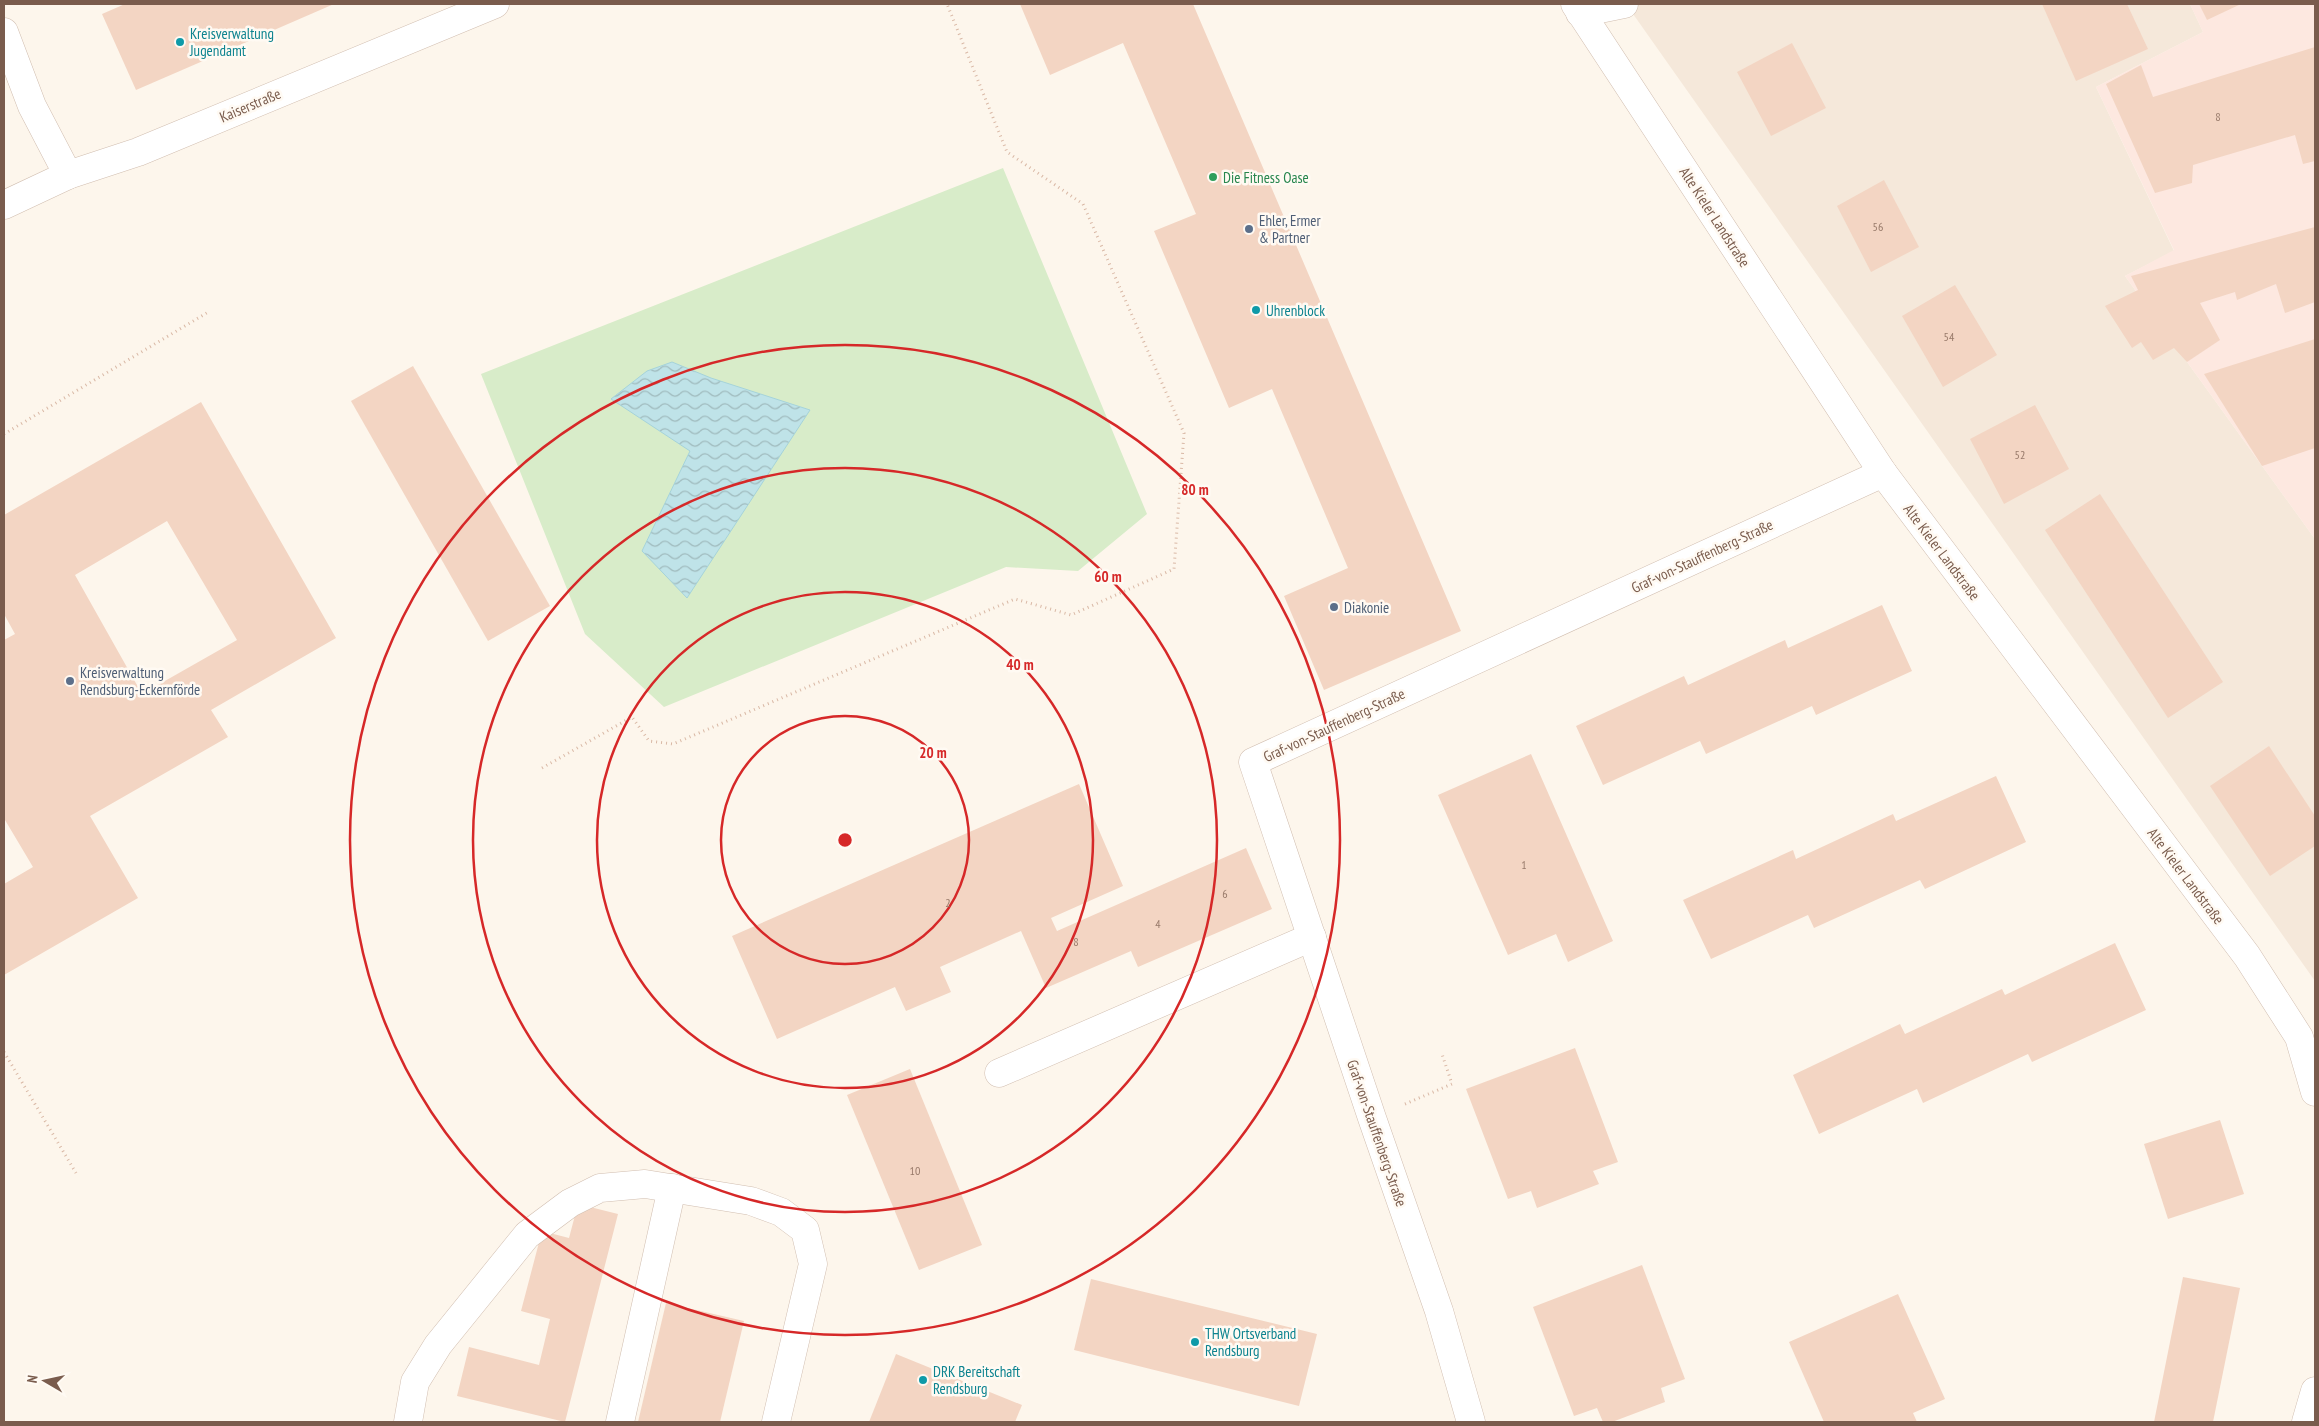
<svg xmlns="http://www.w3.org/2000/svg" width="2319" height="1426" viewBox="0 0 2319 1426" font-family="'PT Sans Narrow',sans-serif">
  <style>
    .residential { fill: #f5e8da }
    .commercial { fill: #fde8e0 }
    .grass { fill: #d8ecc9 }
    .water { fill: url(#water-waves); stroke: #a5d3da }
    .building { fill: #f3d5c3; fill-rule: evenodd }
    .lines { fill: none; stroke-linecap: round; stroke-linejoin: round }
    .minor-casing { stroke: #d1beb0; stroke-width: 29 }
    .path { stroke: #d9b8a5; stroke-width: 3; stroke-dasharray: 1 4; stroke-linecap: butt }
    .minor { stroke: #fff; stroke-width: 28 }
    .ring { fill: none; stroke: #d62828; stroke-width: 2.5 }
    .culture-dot { fill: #0f9aa8; stroke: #fffaf3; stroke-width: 2 }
    .leisure-dot { fill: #2e9e5b; stroke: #fffaf3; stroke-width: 2 }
    .service-dot { fill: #5c6f8a; stroke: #fffaf3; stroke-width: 2 }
    .labels { text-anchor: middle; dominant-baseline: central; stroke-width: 5; stroke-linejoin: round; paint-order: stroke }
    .number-label { font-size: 12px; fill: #987a6a }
    .culture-label { font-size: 15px; fill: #0d838f; stroke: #fffaf3; text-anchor: start }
    .street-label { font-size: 15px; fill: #7a5c4d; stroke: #fffaf3 }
    .leisure-label { font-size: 15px; fill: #27864d; stroke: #fffaf3; text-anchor: start }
    .service-label { font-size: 15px; fill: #4e5e75; stroke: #fffaf3; text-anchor: start }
    .centre { fill: #d62828; stroke: #fffaf3; stroke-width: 2.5 }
    .ring-label { font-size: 15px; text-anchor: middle; font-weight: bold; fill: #d62828; stroke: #fffaf3; stroke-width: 5; stroke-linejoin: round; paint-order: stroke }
  </style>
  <defs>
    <pattern id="water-waves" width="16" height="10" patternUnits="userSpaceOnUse" patternTransform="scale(1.25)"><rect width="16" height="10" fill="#bfe3e8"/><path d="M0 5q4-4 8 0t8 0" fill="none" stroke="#a0bbbe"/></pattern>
  </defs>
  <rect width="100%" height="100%" fill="#fdf6ec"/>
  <polygon class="residential" points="1626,4 2190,4 2203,32 2096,87 2174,251 2125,276 2315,539 2315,981"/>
  <polygon class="commercial" points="2190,4 2315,4 2315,539 2125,276 2174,250 2096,87 2203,32"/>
  <polygon class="grass" points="1003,168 1147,514 1078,571 1006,567 664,707 585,634 481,374"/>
  <polygon class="water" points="672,362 711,378 810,410 687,598 642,551 690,451 611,399 647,371"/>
  <g class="building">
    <polygon points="125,4 334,4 136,90 102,14"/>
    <polygon points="1020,4 1193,4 1461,631 1324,690 1284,596 1348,568 1272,389 1229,408 1154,231 1196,214 1123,43 1050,75"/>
    <polygon points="2042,4 2127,4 2148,49 2076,81"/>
    <polygon points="2199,4 2241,4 2207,20"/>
    <polygon points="1792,43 1826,108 1771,136 1737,72"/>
    <polygon points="2315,47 2315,161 2303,164 2295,135 2193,165 2192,183 2155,193 2106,84 2141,65 2153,97"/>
    <polygon points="1884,180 1919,247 1871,272 1837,206"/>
    <polygon points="2315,227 2315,302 2285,313 2276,284 2237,300 2235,292 2200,303 2220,340 2187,362 2174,348 2153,360 2141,342 2132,348 2105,306 2138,290 2131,276"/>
    <polygon points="1955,285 1997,355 1943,387 1902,316"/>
    <polygon points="2315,339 2315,448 2262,466 2204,374"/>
    <polygon points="413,366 550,606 488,641 351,401"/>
    <path d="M201 402 336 638 211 710 228 737 90 816 138 898 4 975V884L33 867 5 820 4 821V640L15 634 4 614V515ZM167 521 237 640 142 694 75 575Z"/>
    <polygon points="2035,405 2069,469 2004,504 1970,439"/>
    <polygon points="2100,494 2223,682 2168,718 2045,530"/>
    <polygon points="1882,605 1912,671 1816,715 1812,706 1706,754 1700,741 1603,785 1576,726 1684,676 1688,685 1785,640 1788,648"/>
    <polygon points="2269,746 2315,816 2315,846 2270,876 2210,786"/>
    <polygon points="1531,754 1613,941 1568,962 1556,934 1508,955 1438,795"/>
    <polygon points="1996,776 2026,842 1925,889 1920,880 1814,928 1808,915 1711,959 1683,900 1793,850 1796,859 1893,814 1896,821"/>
    <polygon points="1079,784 1123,886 1051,918 1057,931 1246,848 1272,909 1138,967 1131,951 1046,988 1021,931 940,967 951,992 906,1011 895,987 777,1039 732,936"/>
    <polygon points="2115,943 2146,1010 2032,1062 2028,1054 1923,1103 1917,1089 1819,1134 1793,1075 1900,1024 1905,1034 2002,989 2005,995"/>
    <polygon points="1575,1048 1618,1162 1593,1171 1599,1184 1537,1208 1531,1191 1508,1199 1466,1089"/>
    <polygon points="910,1069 982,1245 919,1270 847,1095"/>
    <polygon points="2220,1120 2244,1194 2168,1219 2144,1144"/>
    <polygon points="578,1204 618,1214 565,1422 457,1396 469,1347 539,1365 550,1319 521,1311 542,1231 569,1238"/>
    <polygon points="1642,1265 1685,1379 1661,1388 1665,1402 1612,1422 1603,1422 1597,1408 1574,1416 1533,1307"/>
    <polygon points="2183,1277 2240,1288 2213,1422 2154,1422"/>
    <polygon points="1091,1279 1317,1334 1299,1406 1074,1350"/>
    <polygon points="1898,1294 1945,1399 1913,1413 1917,1422 1824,1422 1789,1342"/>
    <polygon points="666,1303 744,1321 720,1422 638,1422"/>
    <polygon points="896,1354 1022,1405 1015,1422 869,1422"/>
  </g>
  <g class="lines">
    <g class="minor-casing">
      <g id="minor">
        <polyline points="1575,4 1883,473 2247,956 2299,1037 2315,1092"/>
        <polyline points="1580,13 1624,4"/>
        <polyline points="4,32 32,106 68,175"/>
        <polyline points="4,205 68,175 138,152 495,4"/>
        <polyline points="999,1073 1312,937"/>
        <polyline points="408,1422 415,1382 438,1345 527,1235 570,1203 600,1188 645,1184 751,1201 781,1212 805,1230 813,1264 776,1422"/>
        <polyline points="620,1422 672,1188"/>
        <polyline points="1471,1422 1439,1311 1372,1118 1253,762 1883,473"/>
        <polyline points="2306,1422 2315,1391"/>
      </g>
    </g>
    <g class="path">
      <polyline points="4,434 210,311"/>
      <polyline points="542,768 632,717 649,741 673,744 1015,599 1071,615 1174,569 1184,433 1083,204 1007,152 947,4"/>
      <polyline points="4,1052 76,1173"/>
      <polyline points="1405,1104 1452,1084 1442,1054"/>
    </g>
    <use href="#minor" class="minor"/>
  </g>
  <g class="ring">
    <circle cx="845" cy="840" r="124"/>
    <circle cx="845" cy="840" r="248"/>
    <circle cx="845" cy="840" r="372"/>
    <circle cx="845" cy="840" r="495"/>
  </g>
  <g class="culture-dot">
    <circle cx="180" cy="42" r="5"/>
    <circle cx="1256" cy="310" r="5"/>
    <circle cx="1195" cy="1342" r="5"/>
    <circle cx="923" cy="1380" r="5"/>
  </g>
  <circle class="leisure-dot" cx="1213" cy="177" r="5"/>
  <g class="service-dot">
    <circle cx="1249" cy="229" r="5"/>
    <circle cx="1334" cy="607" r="5"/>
    <circle cx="70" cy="681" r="5"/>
  </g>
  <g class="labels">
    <g class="number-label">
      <text x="2218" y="116">8</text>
      <text x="1878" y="226">56</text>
      <text x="1949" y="336">54</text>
      <text x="2020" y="454">52</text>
      <text x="1524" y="864">1</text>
      <text x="1225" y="893">6</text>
      <text x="948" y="902">2</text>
      <text x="1158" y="923">4</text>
      <text x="1076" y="941">8</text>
      <text x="915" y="1170">10</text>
    </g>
    <g class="culture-label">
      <text x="190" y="33">Kreisverwaltung<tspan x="190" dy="17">Jugendamt</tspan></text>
      <text x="1266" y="310">Uhrenblock</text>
      <text x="1205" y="1333">THW Ortsverband<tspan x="1205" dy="17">Rendsburg</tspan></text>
      <text x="933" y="1371">DRK Bereitschaft<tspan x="933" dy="17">Rendsburg</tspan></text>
    </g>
    <g class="street-label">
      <text transform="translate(250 105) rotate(-23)">Kaiserstraße</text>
      <text transform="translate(1715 217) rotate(57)">Alte Kieler Landstraße</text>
      <text transform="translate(1942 552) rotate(53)">Alte Kieler Landstraße</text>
      <text transform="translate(1702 556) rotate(-25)">Graf-von-Stauffenberg-Straße</text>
      <text transform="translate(1334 725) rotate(-25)">Graf-von-Stauffenberg-Straße</text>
      <text transform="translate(2186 876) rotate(53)">Alte Kieler Landstraße</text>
      <text transform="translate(1377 1133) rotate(71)">Graf-von-Stauffenberg-Straße</text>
    </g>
    <g class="leisure-label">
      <text x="1223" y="177">Die Fitness Oase</text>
    </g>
    <g class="service-label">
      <text x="1259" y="220">Ehler, Ermer<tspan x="1259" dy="17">&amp; Partner</tspan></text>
      <text x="1344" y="607">Diakonie</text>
      <text x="80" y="672">Kreisverwaltung<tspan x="80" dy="17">Rendsburg-Eckernförde</tspan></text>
    </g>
  </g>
  <circle cx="845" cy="840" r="8" class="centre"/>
  <g class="ring-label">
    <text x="1195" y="495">80 m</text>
    <text x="1108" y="582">60 m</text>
    <text x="1020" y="670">40 m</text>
    <text x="933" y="758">20 m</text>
  </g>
  <rect width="2319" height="1426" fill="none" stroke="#7a5c4d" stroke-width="10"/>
  <g transform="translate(45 1381) rotate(279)" stroke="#fffaf3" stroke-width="4" paint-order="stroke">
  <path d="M0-4L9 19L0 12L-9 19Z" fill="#7a5c4d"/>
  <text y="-8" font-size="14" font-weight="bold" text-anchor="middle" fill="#7a5c4d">N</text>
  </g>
</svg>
